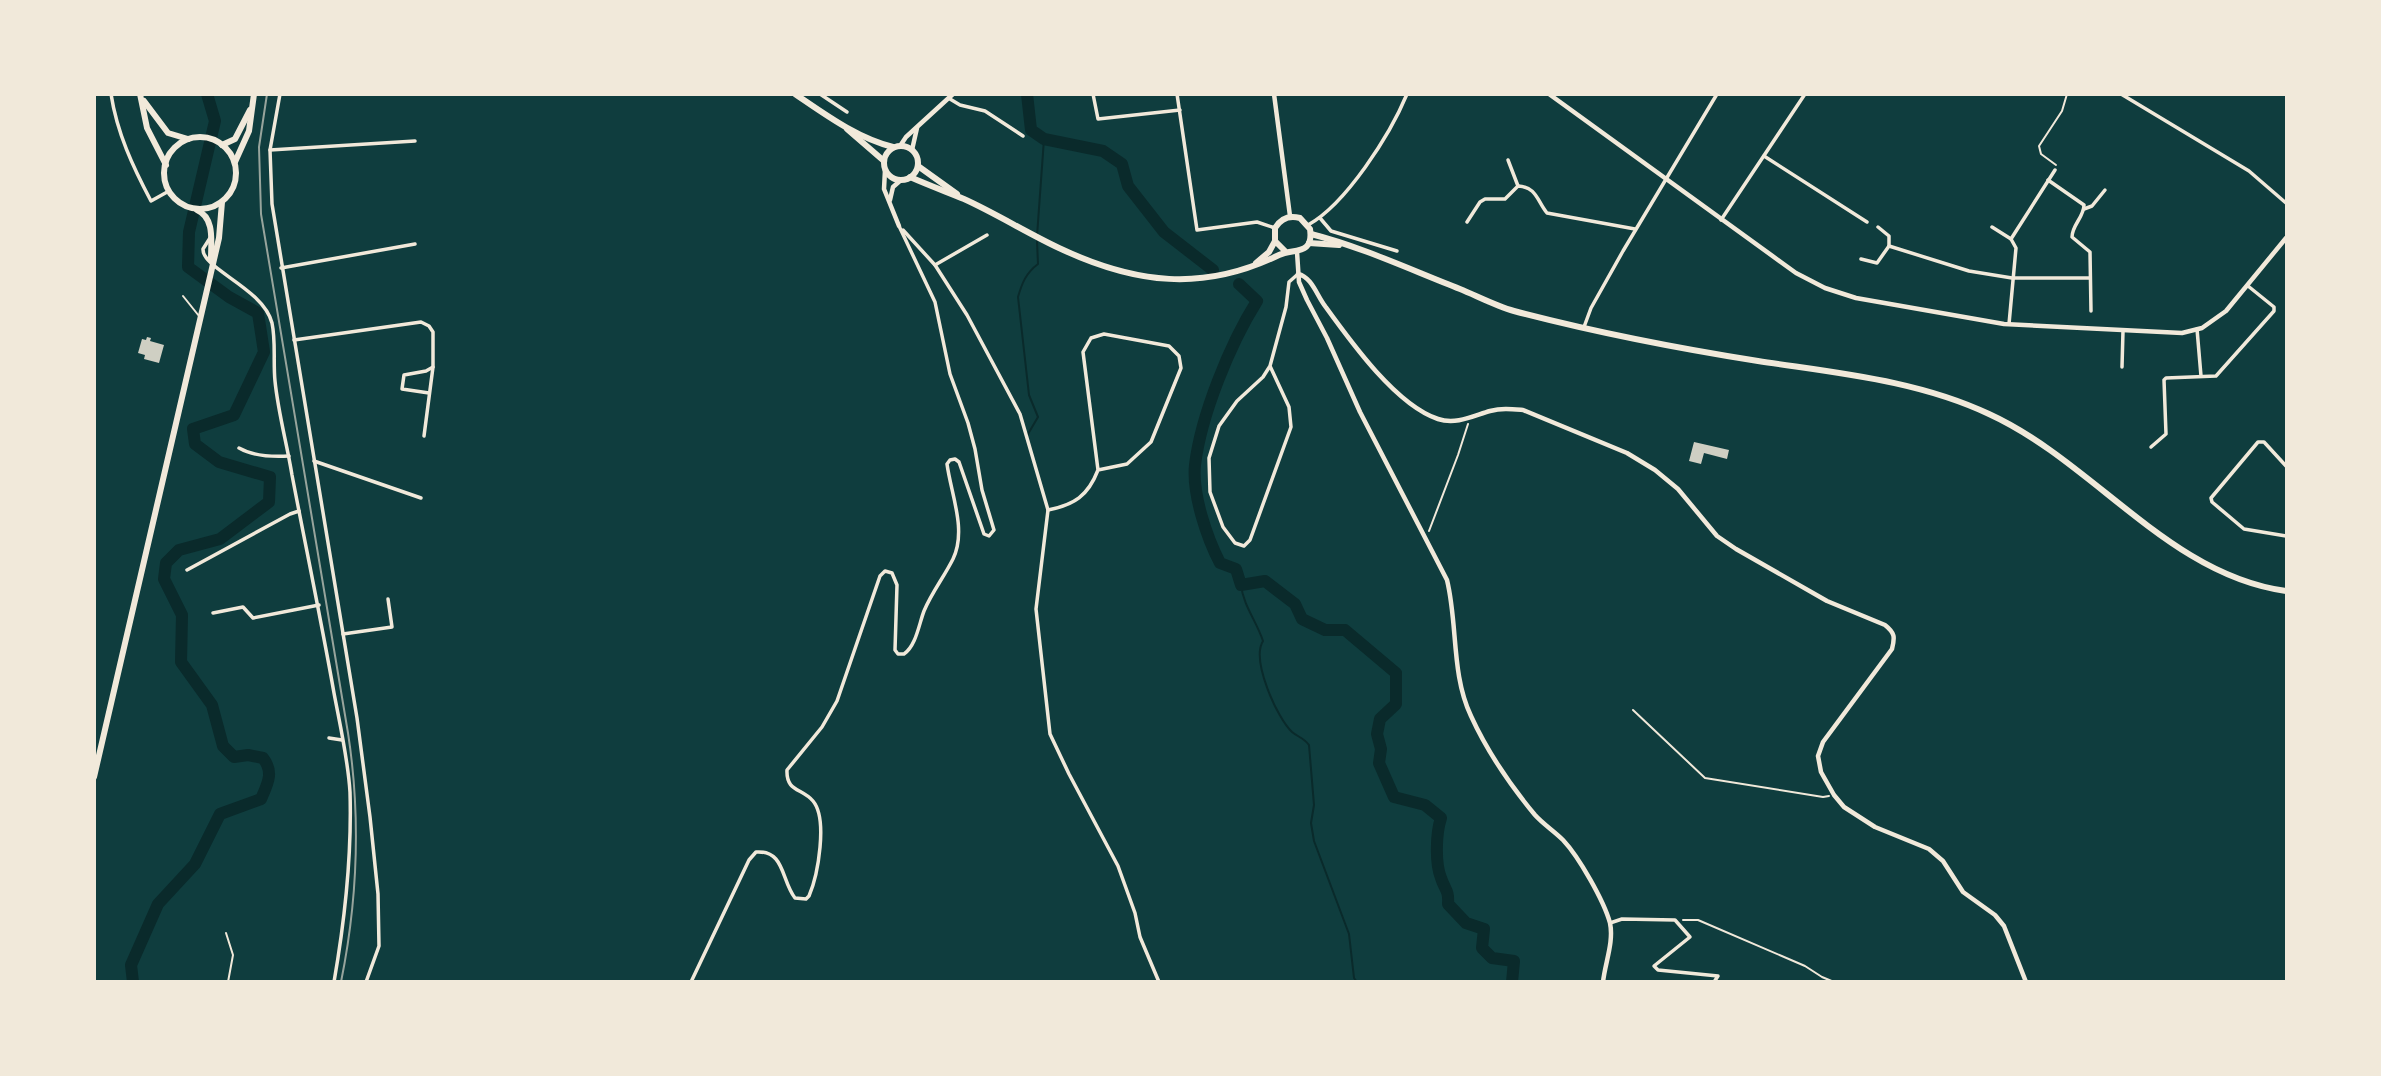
<svg xmlns="http://www.w3.org/2000/svg" width="2381" height="1076" viewBox="0 0 2381 1076" font-family="'PT Sans',sans-serif">
  <style>
    .lines { fill: none; stroke-linecap: round; stroke-linejoin: round }
    .stream { stroke: #0a2a2b; stroke-width: 2 }
    .river { stroke: #0a2a2b; stroke-width: 12 }
    .building { fill: #cfcfc3 }
    .path { stroke: #f1e9da; stroke-width: 2 }
    .service { stroke: #f1e9da; stroke-width: 2 }
    .minor { stroke: #f1e9da; stroke-width: 3.5 }
    .tertiary { stroke: #f1e9da; stroke-width: 4.5 }
    .primary { stroke: #f1e9da; stroke-width: 6 }
    .rail { stroke: #97a49c; stroke-width: 2 }
  </style>
  <rect width="100%" height="100%" fill="#0f3d3e"/>
  <g class="lines">
    <g class="stream">
      <polyline points="1037,236 1044,139"/>
      <path d="M1028 434 1038 417 1029 395 1018 297C1022 283 1026 273 1038 264L1037 241"/>
      <path d="M1241 585C1243 605 1257 622 1263 641 1251 660 1277 718 1292 732 1298 737 1304 738 1309 745L1314 805 1311 823 1314 841 1349 934 1354 978 1357 982"/>
    </g>
    <g class="river">
      <polyline points="1027,94 1031,130 1044,139 1103,151 1122,164 1128,186 1164,232 1213,270"/>
      <path d="M1239 284 1257 301C1230 344 1201 415 1195 465 1192 494 1207 538 1220 563L1236 569 1241 585 1265 581 1295 604 1302 619 1325 630H1345L1396 673V704L1380 719 1377 734 1381 749 1379 763 1394 797 1425 805 1441 818C1436 833 1435 863 1441 878 1445 890 1449 890 1448 904L1466 923 1484 929 1482 948 1492 958 1514 961 1512 982"/>
      <path d="M133 982 131 965 158 904 195 864 220 814 261 799C268 783 274 772 263 758L248 755 234 757 223 746 212 705 181 662 182 615 164 579 166 563 179 550 220 539 269 502 270 477 219 462 195 444 193 429 234 415 264 352 258 313 229 297 188 267 189 232 215 121 207 94"/>
    </g>
  </g>
  <g class="building">
    <polygon points="147,337 151,338 150,341 164,345 159,363 144,359 145,355 138,353 142,339 146,340"/>
    <polygon points="1694,442 1729,450 1727,459 1704,453 1701,464 1689,461"/>
  </g>
  <g class="lines">
    <g class="path">
      <polyline points="2056,165 2041,154 2039,146 2062,111 2067,94"/>
      <polyline points="1429,531 1458,455 1468,424"/>
      <polyline points="1633,710 1705,778 1823,797 1829,796"/>
      <polyline points="1683,920 1698,920 1805,966 1822,977 1834,982"/>
    </g>
    <g class="service">
      <polyline points="183,296 199,316"/>
      <polyline points="226,933 233,955 228,982"/>
    </g>
    <g class="minor">
      <path d="M111 94C117 133 133 167 151 201L169 191"/>
      <polyline points="280,94 270,150 272,204 357,718 370,817 378,894 379,946 366,982"/>
      <polyline points="820,94 847,112"/>
      <polyline points="1093,94 1098,119 1180,110"/>
      <polyline points="1177,94 1197,230 1257,222 1275,228"/>
      <polyline points="2121,94 2249,171 2286,203"/>
      <polyline points="950,99 960,105 985,111 1023,136"/>
      <polyline points="270,150 415,141"/>
      <polyline points="1764,156 1867,222"/>
      <polyline points="1508,160 1518,186"/>
      <path d="M2048 180 2084 205C2084 217 2072 225 2072 237L2090 252 2091 311"/>
      <polyline points="2084,209 2092,206 2105,190"/>
      <polyline points="1320,218 1331,231 1397,251"/>
      <polyline points="1721,220 1805,94"/>
      <path d="M1467 222 1480 202 1485 199H1505L1518 186C1537 187 1537 201 1547 213L1635 229"/>
      <path d="M1308 225C1346 204 1390 135 1407 94"/>
      <polyline points="1878,227 1889,236 1889,246 1969,271 2012,278 2089,278"/>
      <polyline points="1992,227 2011,239 2016,248 2009,324"/>
      <polyline points="903,230 935,265 967,315 1020,414 1048,510 1036,609 1050,734 1069,774 1118,866 1135,913 1140,937 1159,982"/>
      <path d="M210 238 203 249C202 269 263 288 272 323 276 342 273 362 275 381 278 412 287 444 292 475 306 548 321 620 334 693 340 725 348 759 350 792 352 856 345 919 334 982"/>
      <polyline points="2011,239 2055,170"/>
      <polyline points="1861,259 1877,263 1889,246"/>
      <polyline points="935,265 987,235"/>
      <polyline points="281,268 415,244"/>
      <polyline points="1584,327 1591,308 1623,251 1717,94"/>
      <polyline points="2197,329 2201,376"/>
      <polyline points="294,340 421,322 429,326 433,332 433,367 424,436"/>
      <polyline points="1270,366 1289,407 1291,427 1250,540 1244,546 1235,543 1223,527 1210,492 1209,458 1219,426 1237,401 1263,377 1270,366 1286,307 1289,282 1298,274"/>
      <polyline points="2122,367 2123,331"/>
      <polyline points="429,393 402,389 404,375 426,371 433,367"/>
      <polyline points="2151,447 2166,434 2164,380 2166,378 2216,376 2274,311 2274,307 2248,286"/>
      <path d="M239 448C253 456 273 457 289 456"/>
      <polyline points="314,461 421,498"/>
      <polyline points="2286,466 2264,442 2258,442 2211,498 2212,502 2244,529 2286,536"/>
      <path d="M1048 510C1074 505 1088 496 1098 470L1083 352 1091 338 1104 334 1169 346 1179 356 1181 368 1151 442 1127 464 1098 470"/>
      <polyline points="187,570 290,514 299,511"/>
      <polyline points="213,613 243,607 253,618 319,605"/>
      <polyline points="343,634 392,627 388,599"/>
      <polyline points="329,738 342,740"/>
      <polyline points="1610,923 1622,919 1675,920 1690,937 1654,966 1658,970 1718,976 1714,982"/>
      <path d="M691 982 749 860 756 852C785 850 781 880 795 898L806 899 809 896C818 875 828 819 813 801 802 788 786 792 787 770L822 727 837 701 880 576 885 571 892 573 897 585 895 650 898 654H904C916 646 919 624 924 611 932 592 944 577 953 559 967 530 951 494 947 464L950 460 955 459 959 462 984 534 989 536 994 530 982 490 975 449 968 423 950 374 935 302 899 226"/>
    </g>
    <g class="tertiary">
      <polyline points="1274,94 1290,216"/>
      <polyline points="1549,94 1796,273 1825,288 1856,298 2004,324 2182,333 2202,328 2226,311 2286,238"/>
      <polyline points="900,146 906,137 953,94"/>
      <polyline points="912,150 917,128"/>
      <polyline points="885,170 884,189 899,226"/>
      <polyline points="890,200 893,187 901,180"/>
      <path d="M1297 252 1299 282 1307 300 1327 338 1360 412 1447 580C1458 625 1451 674 1471 716 1487 751 1511 786 1535 815 1543 824 1554 831 1563 840 1579 857 1604 901 1610 923 1614 942 1605 963 1603 982"/>
      <path d="M1298 274C1312 277 1317 296 1325 306 1351 342 1396 405 1438 419 1456 425 1473 416 1490 411 1502 408 1511 409 1523 410L1627 453 1655 470 1678 489 1717 536 1736 549 1827 601 1885 625C1895 633 1895 637 1892 649L1823 742 1818 756 1821 772 1834 795 1844 807 1875 827 1929 849 1943 861 1963 892 1995 915 2004 926 2026 982"/>
    </g>
    <g class="primary">
      <polyline points="140,94 147,128 166,165"/>
      <path d="M795 94C826 115 857 138 893 147"/>
      <polyline points="144,101 168,133 188,139"/>
      <polyline points="847,129 884,161"/>
      <circle cx="200" cy="173" r="36"/>
      <polyline points="222,145 235,139 250,110"/>
      <circle cx="901" cy="163" r="17"/>
      <polyline points="235,162 249,131 254,94"/>
      <polyline points="918,166 957,194"/>
      <path d="M910 177C928 185 947 192 964 199 997 214 1027 233 1059 248 1135 284 1203 292 1279 255 1293 248 1314 256 1310 229L1300 218C1289 215 1281 218 1275 228V241L1286 252"/>
      <path d="M197 210C215 218 211 241 211 259"/>
      <path d="M1311 234C1362 247 1411 270 1460 289 1477 296 1496 306 1514 311 1594 332 1676 348 1758 361 1836 373 1917 380 1989 414 2094 462 2169 575 2286 591"/>
      <polyline points="1309,243 1339,245"/>
      <polyline points="1256,263 1269,252 1275,241"/>
      <polyline points="94,777 219,238 222,202"/>
    </g>
    <path class="rail" d="M267 94 259 147 261 214 348 733C361 817 358 898 341 982"/>
  </g>
  <rect width="2381" height="1076" fill="none" stroke="#f1e9da" stroke-width="192"/>
</svg>
